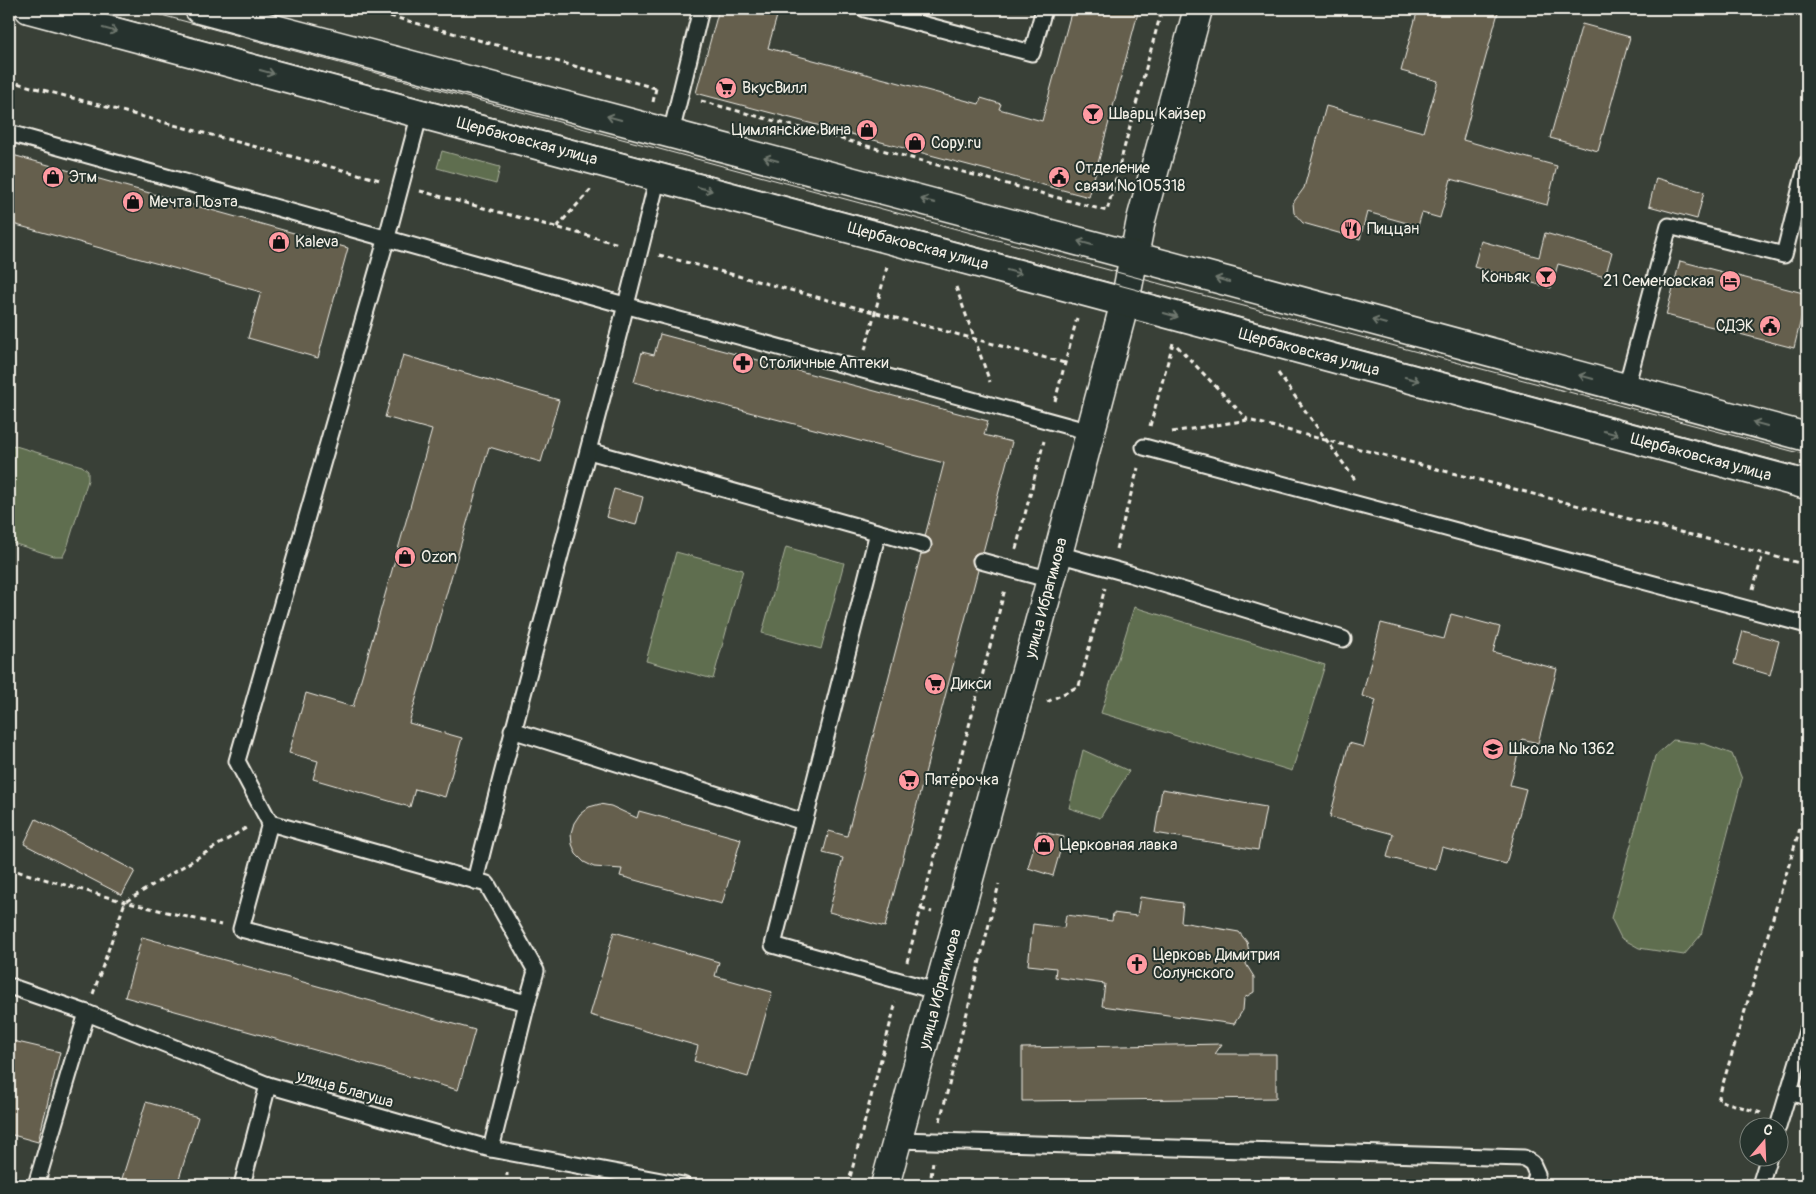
<svg xmlns="http://www.w3.org/2000/svg" width="1816" height="1194" viewBox="0 0 1816 1194" font-family="Pangolin,sans-serif">
  <style>
    .green { fill: #5f6e50; stroke: #aab09c }
    .building { fill: #655e4e; stroke: #f4f1e8 }
    .lines { fill: none; stroke-linecap: round; stroke-linejoin: round }
    .lane-casing { stroke: #f4f1e8; stroke-width: 19 }
    .street-casing { stroke: #f4f1e8; stroke-width: 31 }
    .secondary-casing { stroke: #f4f1e8; stroke-width: 31 }
    .path { stroke: #f4f1e8; stroke-width: 3; stroke-dasharray: 5 4; stroke-linecap: butt }
    .lane { stroke: #26332d; stroke-width: 15 }
    .street { stroke: #26332d; stroke-width: 28 }
    .secondary { stroke: #26332d; stroke-width: 28 }
    .tram { stroke: #f4f1e8; stroke-width: 1 }
    .oneway { stroke: #6e766e }
    .labels { text-anchor: middle; dominant-baseline: central; stroke-width: 4; stroke-linejoin: round; paint-order: stroke }
    .poi-label { font-size: 16px; fill: #f4f1e8; stroke: #26332d; text-anchor: start }
    .street-label { font-size: 16px; fill: #f4f1e8; stroke: #26332d }
  </style>
  <rect width="100%" height="100%" fill="#394037"/>
  <filter id="ink" filterUnits="userSpaceOnUse"><feTurbulence type="fractalNoise" baseFrequency=".02" numOctaves="2"/><feDisplacementMap in="SourceGraphic" scale="10" xChannelSelector="R" yChannelSelector="G"/><feConvolveMatrix kernelMatrix="1 2 1 2 8 2 1 2 1" color-interpolation-filters="sRGB"/></filter>
  <g filter="url(#ink)">
    <g class="green">
      <polygon points="442,151 500,167 496,184 437,168"/>
      <polygon points="9,444 82,466 88,471 88,480 67,548 63,556 54,556 9,542"/>
      <polygon points="786,547 844,563 821,649 762,633"/>
      <polygon points="676,552 743,570 713,679 646,661"/>
      <polygon points="1134,607 1325,665 1292,771 1101,713"/>
      <polygon points="1673,740 1705,744 1732,754 1742,779 1701,935 1684,955 1639,948 1621,938 1611,918 1655,756"/>
      <polygon points="1083,750 1129,771 1100,818 1069,808"/>
    </g>
    <g class="building">
      <polygon points="719,9 779,9 768,48 979,104 981,98 1001,104 999,109 1042,121 1072,9 1139,9 1089,197 696,93"/>
      <polygon points="1418,9 1499,9 1463,140 1557,166 1547,205 1451,179 1440,218 1422,213 1418,226 1367,212 1360,239 1303,223 1294,213 1293,203 1304,188 1326,106 1423,132 1438,81 1401,71"/>
      <polygon points="1582,24 1630,37 1598,151 1550,138"/>
      <polygon points="9,154 348,248 318,358 248,338 261,292 9,223"/>
      <polygon points="1656,178 1704,192 1697,219 1649,206"/>
      <polygon points="1545,233 1612,252 1605,277 1558,264 1551,288 1474,267 1481,241 1539,257"/>
      <polygon points="1680,261 1807,294 1794,348 1666,315"/>
      <polygon points="660,334 988,421 984,435 1012,442 983,552 975,554 972,559 974,567 978,570 885,927 829,912 843,858 823,853 829,831 847,836 921,554 929,552 932,547 930,539 925,536 944,463 634,382 642,352 654,355"/>
      <polygon points="403,355 559,400 541,462 489,447 409,723 462,738 445,797 415,789 410,807 313,779 318,761 289,753 306,693 353,707 432,430 385,417"/>
      <polygon points="614,489 643,497 636,525 606,517"/>
      <polygon points="1451,614 1500,627 1493,652 1557,669 1538,743 1522,739 1510,785 1526,789 1506,864 1442,847 1436,870 1387,857 1393,834 1330,817 1349,743 1364,747 1376,700 1362,696 1381,623 1444,639"/>
      <polygon points="1743,631 1779,641 1770,675 1734,664"/>
      <polygon points="1162,789 1266,807 1258,850 1155,833"/>
      <polygon points="600,804 611,806 637,818 639,811 741,839 722,904 620,876 622,869 594,867 584,862 576,854 572,844 571,833 574,823 580,814 589,807"/>
      <polygon points="36,819 135,871 122,895 24,844"/>
      <polygon points="1038,831 1064,837 1053,876 1028,868"/>
      <polygon points="1140,897 1183,903 1181,922 1239,932 1247,942 1249,952 1246,964 1254,977 1254,992 1244,998 1243,1010 1234,1024 1102,1006 1105,984 1055,977 1056,968 1028,965 1033,924 1064,928 1066,915 1112,921 1113,913 1137,916"/>
      <polygon points="614,932 719,962 715,976 772,992 748,1077 694,1061 698,1046 590,1015"/>
      <polygon points="142,937 475,1030 458,1090 125,997"/>
      <polygon points="9,1040 60,1052 38,1142 9,1134"/>
      <polygon points="1222,1044 1215,1054 1276,1054 1276,1098 1022,1101 1022,1048"/>
      <polygon points="146,1102 198,1117 177,1185 120,1185"/>
    </g>
    <g class="lines">
      <g class="lane-casing">
        <g id="lane">
          <polyline points="865,9 1032,53 1044,9"/>
          <polyline points="420,113 387,237 237,761 270,823 487,884 536,971 527,1003"/>
          <polyline points="9,133 628,306 1090,432"/>
          <polyline points="671,133 701,9"/>
          <polyline points="1626,388 1669,226 1784,255 1807,163"/>
          <polyline points="1144,447 1807,625"/>
          <polyline points="589,451 923,545"/>
          <polyline points="878,532 773,945 939,992"/>
          <polyline points="1058,554 1130,574 1343,639"/>
          <polyline points="981,561 1051,580"/>
          <polyline points="512,730 804,822"/>
          <polyline points="270,823 241,929 527,1003 491,1149"/>
          <path d="M475 881C533 645 602 412 658 176"/>
          <polyline points="9,986 87,1013 268,1085 491,1149 683,1185"/>
          <polyline points="1789,1092 1807,1097"/>
          <polyline points="1778,1127 1807,1031"/>
          <polyline points="898,1140 1524,1158 1532,1163 1537,1174 1534,1185"/>
          <polyline points="36,1185 87,1013"/>
          <polyline points="242,1185 268,1085"/>
          <polyline points="1760,1185 1769,1156"/>
        </g>
      </g>
      <g class="street-casing">
        <polyline id="street" points="885,1185 1058,554 1125,302 1141,220 1198,9"/>
      </g>
      <g class="secondary-casing">
        <g id="secondary">
          <polyline points="29,9 1807,485"/>
          <polyline points="199,9 1096,246 1807,437"/>
        </g>
      </g>
      <g class="path">
        <polyline points="364,9 659,89"/>
        <polyline points="9,81 380,180"/>
        <polyline points="701,101 1107,211 1162,9"/>
        <polyline points="653,102 656,88"/>
        <polyline points="420,191 619,244"/>
        <polyline points="557,227 593,187"/>
        <polyline points="659,255 1065,363"/>
        <polyline points="956,287 990,382"/>
        <polyline points="1177,346 1247,419"/>
        <polyline points="865,350 887,267"/>
        <polyline points="1278,373 1356,481"/>
        <polyline points="1055,401 1077,318"/>
        <polyline points="1150,426 1173,343"/>
        <polyline points="1172,432 1248,420 1807,565"/>
        <polyline points="1016,549 1044,441"/>
        <polyline points="1116,549 1138,468"/>
        <polyline points="1753,589 1763,554"/>
        <polyline points="1047,702 1079,686 1105,588"/>
        <polyline points="9,869 125,902 221,925"/>
        <polyline points="921,909 932,912"/>
        <polyline points="907,962 1005,589"/>
        <polyline points="93,994 125,902 246,828"/>
        <polyline points="1761,1113 1718,1100 1807,805"/>
        <polyline points="940,1121 999,884"/>
        <polyline points="507,1185 507,1173"/>
        <polyline points="848,1185 896,1002"/>
        <polyline points="930,1185 933,1161"/>
      </g>
      <use href="#lane" class="lane"/>
      <use href="#street" class="street"/>
      <use href="#secondary" class="secondary"/>
      <g class="tram">
        <polyline points="87,9 1807,469"/>
        <polyline points="139,9 1187,291 1807,455"/>
      </g>
    </g>
    <defs><path id="oneway-shaft" d="M-6 0H5M1.5-3L5.5 0L1.5 3" fill="none" stroke-width="1.6" stroke-linecap="round" stroke-linejoin="round" transform="scale(1.25)"/></defs>
    <g class="oneway">
      <use href="#oneway-shaft" transform="translate(110 30) rotate(15)"/>
      <use href="#oneway-shaft" transform="translate(267 72) rotate(15)"/>
      <use href="#oneway-shaft" transform="translate(614 118) rotate(-165)"/>
      <use href="#oneway-shaft" transform="translate(771 159) rotate(-165)"/>
      <use href="#oneway-shaft" transform="translate(705 189) rotate(15)"/>
      <use href="#oneway-shaft" transform="translate(928 201) rotate(-165)"/>
      <use href="#oneway-shaft" transform="translate(1085 243) rotate(-165)"/>
      <use href="#oneway-shaft" transform="translate(1014 272) rotate(15)"/>
      <use href="#oneway-shaft" transform="translate(1222 280) rotate(-165)"/>
      <use href="#oneway-shaft" transform="translate(1171 315) rotate(16)"/>
      <use href="#oneway-shaft" transform="translate(1379 322) rotate(-165)"/>
      <use href="#oneway-shaft" transform="translate(1586 377) rotate(-165)"/>
      <use href="#oneway-shaft" transform="translate(1412 379) rotate(15)"/>
      <use href="#oneway-shaft" transform="translate(1760 424) rotate(-165)"/>
      <use href="#oneway-shaft" transform="translate(1611 433) rotate(15)"/>
    </g>
  </g>
  <defs>
    <g id="supermarket-disc" transform="scale(1.125)"><circle r="9.5" fill="#ff9aa2" stroke="#26332d"/><path d="M-6-5.5h2.5l.6 2H6L4.5 2H-2.5L-4.4-4H-6ZM-1.5 3.2a1.3 1.3 0 1 0 .1 0ZM3 3.2a1.3 1.3 0 1 0 .1 0Z" fill="#111"/></g>
    <g id="bar-disc" transform="scale(1.125)"><circle r="9.5" fill="#ff9aa2" stroke="#26332d"/><path d="M-6-5H6L.8 .8V4.5H3.5V6h-7V4.5H-.8V.8Z" fill="#111"/></g>
    <g id="shop-disc" transform="scale(1.125)"><circle r="9.5" fill="#ff9aa2" stroke="#26332d"/><path d="M-5-2.5h2.3a2.7 3.5 0 0 1 5.4 0H5L5.5 6h-11ZM-1.5-2.5h3a1.5 2.3 0 0 0-3 0Z" fill="#111"/></g>
    <g id="civic-disc" transform="scale(1.125)"><circle r="9.5" fill="#ff9aa2" stroke="#26332d"/><path d="M-.6-6.5H3V-4.5H.6V-3L4-1V1h2V6H-6V1h2V-1L-.6-3ZM-1.2 2.5V6h2.4V2.5Z" fill="#111"/></g>
    <g id="restaurant-disc" transform="scale(1.125)"><circle r="9.5" fill="#ff9aa2" stroke="#26332d"/><path d="M-5-6h1v4h1v-4h1v4h1v-4h1v5L-1.5 .5V6h-2V.5L-5-1ZM5-6V6H3V1.5H1.5Q1.5-4 5-6Z" fill="#111"/></g>
    <g id="hotel-disc" transform="scale(1.125)"><circle r="9.5" fill="#ff9aa2" stroke="#26332d"/><path d="M-6-4.5h1.5V1H6V5H4.5V3h-9V5H-6ZM-4 0a1.8 1.8 0 1 1 3.6 0ZM.5 0V-2.5h3Q6-2.5 6 0Z" fill="#111"/></g>
    <g id="pharmacy-disc" transform="scale(1.125)"><circle r="9.5" fill="#ff9aa2" stroke="#26332d"/><path d="M-2-6h4v4h4v4h-4v4h-4v-4h-4v-4h4Z" fill="#111"/></g>
    <g id="school-disc" transform="scale(1.125)"><circle r="9.5" fill="#ff9aa2" stroke="#26332d"/><path d="M0-5L7-2L0 1L-7-2ZM-4 1L0 2.5L4 1V4Q0 6-4 4Z" fill="#111"/></g>
    <g id="church-disc" transform="scale(1.125)"><circle r="9.5" fill="#ff9aa2" stroke="#26332d"/><path d="M-1.2-6h2.4v3.5h3.3v2.4h-3.3V6h-2.4V-.1h-3.3v-2.4h3.3Z" fill="#111"/></g>
  </defs>
  <g fill-rule="evenodd">
    <use href="#supermarket-disc" x="726" y="88"/>
    <use href="#bar-disc" x="1093" y="114"/>
    <use href="#shop-disc" x="867" y="130"/>
    <use href="#shop-disc" x="915" y="143"/>
    <use href="#shop-disc" x="53" y="177"/>
    <use href="#civic-disc" x="1059" y="177"/>
    <use href="#shop-disc" x="133" y="202"/>
    <use href="#restaurant-disc" x="1351" y="229"/>
    <use href="#shop-disc" x="279" y="242"/>
    <use href="#bar-disc" x="1546" y="277"/>
    <use href="#hotel-disc" x="1730" y="281"/>
    <use href="#civic-disc" x="1770" y="326"/>
    <use href="#pharmacy-disc" x="743" y="363"/>
    <use href="#shop-disc" x="405" y="557"/>
    <use href="#supermarket-disc" x="935" y="684"/>
    <use href="#school-disc" x="1493" y="749"/>
    <use href="#supermarket-disc" x="909" y="780"/>
    <use href="#shop-disc" x="1044" y="845"/>
    <use href="#church-disc" x="1137" y="964"/>
  </g>
  <g class="labels">
    <g class="poi-label">
      <text x="742" y="88">ВкусВилл</text>
      <text x="1109" y="114">Шварц Кайзер</text>
      <text x="851" y="130" text-anchor="end">Цимлянские Вина</text>
      <text x="931" y="143">Copy.ru</text>
      <text x="1075" y="168">Отделение<tspan x="1075" dy="18">связи №105318</tspan></text>
      <text x="69" y="177">Этм</text>
      <text x="149" y="202">Мечта Поэта</text>
      <text x="1367" y="229">Пиццан</text>
      <text x="295" y="242">Kaleva</text>
      <text x="1530" y="277" text-anchor="end">Коньяк</text>
      <text x="1714" y="281" text-anchor="end">21 Семеновская</text>
      <text x="1754" y="326" text-anchor="end">СДЭК</text>
      <text x="759" y="363">Столичные Аптеки</text>
      <text x="421" y="557">Ozon</text>
      <text x="951" y="684">Дикси</text>
      <text x="1509" y="749">Школа № 1362</text>
      <text x="925" y="780">Пятёрочка</text>
      <text x="1060" y="845">Церковная лавка</text>
      <text x="1153" y="955">Церковь Димитрия<tspan x="1153" dy="18">Солунского</tspan></text>
    </g>
    <g class="street-label">
      <text transform="translate(527 141) rotate(15)">Щербаковская улица</text>
      <text transform="translate(918 246) rotate(15)">Щербаковская улица</text>
      <text transform="translate(1309 352) rotate(15)">Щербаковская улица</text>
      <text transform="translate(1701 457) rotate(15)">Щербаковская улица</text>
      <text transform="translate(1046 598) rotate(-75)">улица Ибрагимова</text>
      <text transform="translate(940 989) rotate(-75)">улица Ибрагимова</text>
      <text transform="translate(345 1089) rotate(16)">улица Благуша</text>
    </g>
  </g>
  <rect width="1816" height="1194" fill="none" stroke="#26332d" stroke-width="30"/>
  <rect x="15" y="15" width="1786" height="1164" fill="none" stroke="#f4f1e8" stroke-width="2" filter="url(#ink)"/>
  <g transform="translate(1764 1142) rotate(19)"><circle r="24" fill="#26332d" stroke="#787f78"/>
  <path d="M0-4L9 19L0 12L-9 19Z" fill="#ff9aa2"/>
  <text y="-8" font-size="14" font-weight="bold" text-anchor="middle" fill="#f4f1e8">С</text>
  </g>
</svg>
